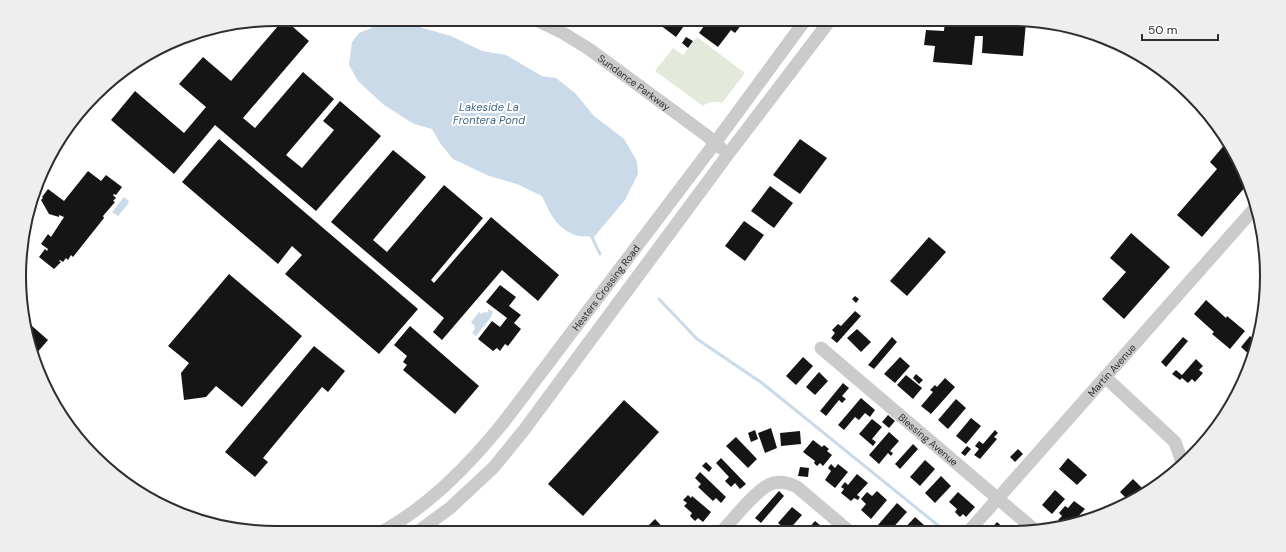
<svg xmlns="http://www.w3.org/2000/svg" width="1286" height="552" viewBox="0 0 1286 552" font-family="'DM Sans',sans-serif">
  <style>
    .green { fill: #e3eadc }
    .water { fill: #cadae8 }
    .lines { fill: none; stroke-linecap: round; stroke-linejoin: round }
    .stream { stroke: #cadae8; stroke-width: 3 }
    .building { fill: #151515 }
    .minor { stroke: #cbcbcb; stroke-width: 13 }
    .labels { text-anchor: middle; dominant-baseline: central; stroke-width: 4; stroke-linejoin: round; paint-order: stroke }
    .street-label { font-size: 10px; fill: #2e2e2e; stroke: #fff }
    .water-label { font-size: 11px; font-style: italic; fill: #436888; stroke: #fff }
    .rim { fill: none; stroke: #2e2e2e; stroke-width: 2 }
  </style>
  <rect width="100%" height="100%" fill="#fff"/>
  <path class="green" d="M697 37 745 73 722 103C715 101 709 101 703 106L655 71 673 48 683 55Z"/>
  <g class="water">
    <path d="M376 26H416L451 36 482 51 506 55 542 76 556 78 575 93 594 116 624 139 637 161 638 174 625 200 594 237C588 236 580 237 575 235 556 228 550 213 542 196L517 184 489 176 453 159 440 143 432 129 414 124 384 105 358 81 349 65 352 42 359 33Z"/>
    <polygon points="124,197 129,201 128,202 129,203 118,216 112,212"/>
    <polygon points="489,309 493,312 491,317 476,336 472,333 475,329 474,325 471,322 479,312 481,314 485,312 487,313"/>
  </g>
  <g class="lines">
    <g class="stream">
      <polyline points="590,233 600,254"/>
      <polyline points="659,299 697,339 762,383 945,531"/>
    </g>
  </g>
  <g class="building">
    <polygon points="284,19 309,41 243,118 255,128 303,72 334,99 286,155 302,168 334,130 323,121 340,101 381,136 316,211 215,125 174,174 111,120 135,91 184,133 206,107 179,84 203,57 231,81"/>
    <polygon points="320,19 332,19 335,22 330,27"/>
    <polygon points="652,19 689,19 676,37"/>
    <polygon points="709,19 746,19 735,33 731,30 718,47 699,33"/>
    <polygon points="945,19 1010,19 1026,22 1023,56 982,53 983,36 975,36 972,65 933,62 935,46 924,45 926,30 944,31"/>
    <polygon points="686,37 693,41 688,48 682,43"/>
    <polygon points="219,139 418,309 379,354 285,274 302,255 292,246 278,264 182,182"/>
    <polygon points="800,139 827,158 800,194 773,175"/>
    <polygon points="1226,143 1241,163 1247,185 1202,237 1177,215 1217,169 1210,162"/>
    <polygon points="393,150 426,177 373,240 387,252 444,185 483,218 431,280 434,283 491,217 559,275 538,301 502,270 442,340 433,332 444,318 331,222"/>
    <polygon points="88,171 101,181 106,175 122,187 116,195 114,194 113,195 116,198 113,201 115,202 103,216 104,218 73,257 71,255 68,260 66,258 63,262 60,260 59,261 61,262 54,269 39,257 45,249 47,251 48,249 41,244 48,234 51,237 64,217 59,215 59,217 49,214 41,200 43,198 42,197 48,189 64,201"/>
    <polygon points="770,186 793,203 774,228 751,211"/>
    <polygon points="744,221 764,235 745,261 725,246"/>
    <polygon points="1131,233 1170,267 1124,319 1102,299 1126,272 1110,258"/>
    <polygon points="929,237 946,252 907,296 890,281"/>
    <polygon points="229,274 302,336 242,407 216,386 206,397 184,400 181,373 189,363 168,346"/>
    <polygon points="500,285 516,297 509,306 521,315 514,323 521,329 508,346 505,344 500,351 497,348 493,351 478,339 492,321 500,327 507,318 486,302"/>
    <polygon points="855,296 859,299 856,303 852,299"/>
    <polygon points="1206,300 1226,318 1227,316 1245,331 1230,349 1212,334 1214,332 1194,314"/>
    <polygon points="855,311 861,316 837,343 831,338 835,333 832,330 838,324 841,326"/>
    <polygon points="24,319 48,340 35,355 24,326"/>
    <polygon points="410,326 479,386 455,414 403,370 407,365 403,362 407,356 394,345"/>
    <polygon points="857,329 871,342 861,352 847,338"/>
    <polygon points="1250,336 1256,342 1253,358 1241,347"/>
    <polygon points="892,337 897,342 874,369 868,365"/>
    <polygon points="1183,337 1188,341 1166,367 1161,362"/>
    <polygon points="314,346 345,371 328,392 322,387 263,458 268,462 255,477 225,452"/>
    <polygon points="803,357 813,366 796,385 786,376"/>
    <polygon points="900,357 910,366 895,383 884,374"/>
    <polygon points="1196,359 1203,366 1199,370 1203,373 1195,382 1192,379 1188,383 1182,378 1180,380 1172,374 1176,370 1182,375"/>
    <polygon points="819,372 828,381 815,395 806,387"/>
    <polygon points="916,374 923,380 919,384 913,378"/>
    <polygon points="906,375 922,388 913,399 897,385"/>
    <polygon points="945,378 955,387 931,414 921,406 933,392 930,390 935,385 937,387"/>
    <polygon points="843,383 849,388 842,396 846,399 842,403 839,400 826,416 820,411"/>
    <polygon points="861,398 875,410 870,417 865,413 859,420 855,417 844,430 838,425"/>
    <polygon points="956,399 966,408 948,429 938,420"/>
    <polygon points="624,400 659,432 583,516 548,484"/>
    <polygon points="888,415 895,421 889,428 882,422"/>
    <polygon points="971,418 981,426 966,444 956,436"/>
    <polygon points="872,419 882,427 872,439 876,442 873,446 859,434"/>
    <polygon points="771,428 777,448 765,453 758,433"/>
    <polygon points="755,430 758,439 751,442 748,433"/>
    <polygon points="995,430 998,433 994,437 997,439 980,459 974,455 979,449 975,446 979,441 983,444"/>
    <polygon points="800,431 801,444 781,446 780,433"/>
    <polygon points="889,432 899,441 890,451 893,453 891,456 888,453 879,464 869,455"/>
    <polygon points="736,437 757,459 748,468 726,446"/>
    <polygon points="813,440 822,447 824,445 829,449 827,451 832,455 823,466 820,463 817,466 814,463 815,461 803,452"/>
    <polygon points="913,444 918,449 900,469 895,464"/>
    <polygon points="967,446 971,449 965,456 961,453"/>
    <polygon points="1018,449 1023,454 1015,462 1010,457"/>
    <polygon points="721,458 746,484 740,489 735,483 731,487 725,481 729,477 716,463"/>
    <polygon points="1068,458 1087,475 1077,485 1059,469"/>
    <polygon points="925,460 935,469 920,486 910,477"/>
    <polygon points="706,462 712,468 709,472 702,466"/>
    <polygon points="831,464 835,468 838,464 848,472 835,488 825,480 831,471 828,468"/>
    <polygon points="800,467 809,468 808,477 798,476"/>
    <polygon points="700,472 726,497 721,503 716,498 713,501 698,487 701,484 695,478"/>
    <polygon points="857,474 868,483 857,495 860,497 858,500 854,498 851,501 841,493 844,489 841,487 845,482 848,485"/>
    <polygon points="941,476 951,486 935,503 925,493"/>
    <polygon points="1133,479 1146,492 1130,502 1120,492"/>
    <polygon points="1055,490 1065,499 1052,514 1042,505"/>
    <polygon points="779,491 784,496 761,523 755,518"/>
    <polygon points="877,491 887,500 871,519 861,510 866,504 861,499 867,492 872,496"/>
    <polygon points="958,492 975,507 966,517 963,514 960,517 955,512 957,509 949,502"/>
    <polygon points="688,495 691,498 692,496 711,512 703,522 698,518 695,521 690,516 692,513 684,506 687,503 683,500"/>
    <polygon points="1074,501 1085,509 1074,521 1064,525 1058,520 1062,516 1059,513 1065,506 1068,508"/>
    <polygon points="897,503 907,512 890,531 885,531 878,525"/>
    <polygon points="1116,504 1119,506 1121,504 1124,506 1110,511"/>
    <polygon points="792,507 802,515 788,531 778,523"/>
    <polygon points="915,517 924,525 919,531 902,531"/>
    <polygon points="655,519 667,532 648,532 645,529"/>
    <polygon points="815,521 821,526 816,531 806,531"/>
    <polygon points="997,522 1007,531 989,531"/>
  </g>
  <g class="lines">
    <g class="minor">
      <path id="s1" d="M534 19 563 33 589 49 706 135 721 148"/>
      <path id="s2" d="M821 348 1036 531"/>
      <polyline points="1105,377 1175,442 1183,465"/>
      <polyline points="104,467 111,472"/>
      <path id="s3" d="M969 531 1253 210"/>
      <path d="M721 532C733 520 758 487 773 483 782 481 789 483 797 487L849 531"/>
      <path id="s4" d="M380 533C429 506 468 466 503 423L715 143 806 19"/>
      <polyline points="416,533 450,508 494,467 524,430 729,153 831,19"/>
    </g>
  </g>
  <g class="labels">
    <g class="street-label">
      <text stroke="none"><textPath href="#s1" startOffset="119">Sundance Parkway</textPath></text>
      <text stroke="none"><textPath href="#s4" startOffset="336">Hesters Crossing Road</textPath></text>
      <text stroke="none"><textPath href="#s3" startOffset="215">Martin Avenue</textPath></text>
      <text stroke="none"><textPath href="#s2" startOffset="141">Blessing Avenue</textPath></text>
    </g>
    <g class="water-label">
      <text x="489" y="107">Lakeside La<tspan x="489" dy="13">Frontera Pond</tspan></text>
    </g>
  </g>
  <path d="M0 0H1286V552H0ZM276 26H1010A250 250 0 0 1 1260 276V276A250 250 0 0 1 1010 526H276A250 250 0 0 1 26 276V276A250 250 0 0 1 276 26Z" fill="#eee" fill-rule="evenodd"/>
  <path class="rim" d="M276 26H1010A250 250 0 0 1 1260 276V276A250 250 0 0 1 1010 526H276A250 250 0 0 1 26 276V276A250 250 0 0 1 276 26Z"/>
  <path d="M1142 34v6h76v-6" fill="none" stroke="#2e2e2e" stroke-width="2"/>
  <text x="1148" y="34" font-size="12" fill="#2e2e2e" stroke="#ffffff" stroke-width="3" paint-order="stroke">50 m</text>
</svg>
